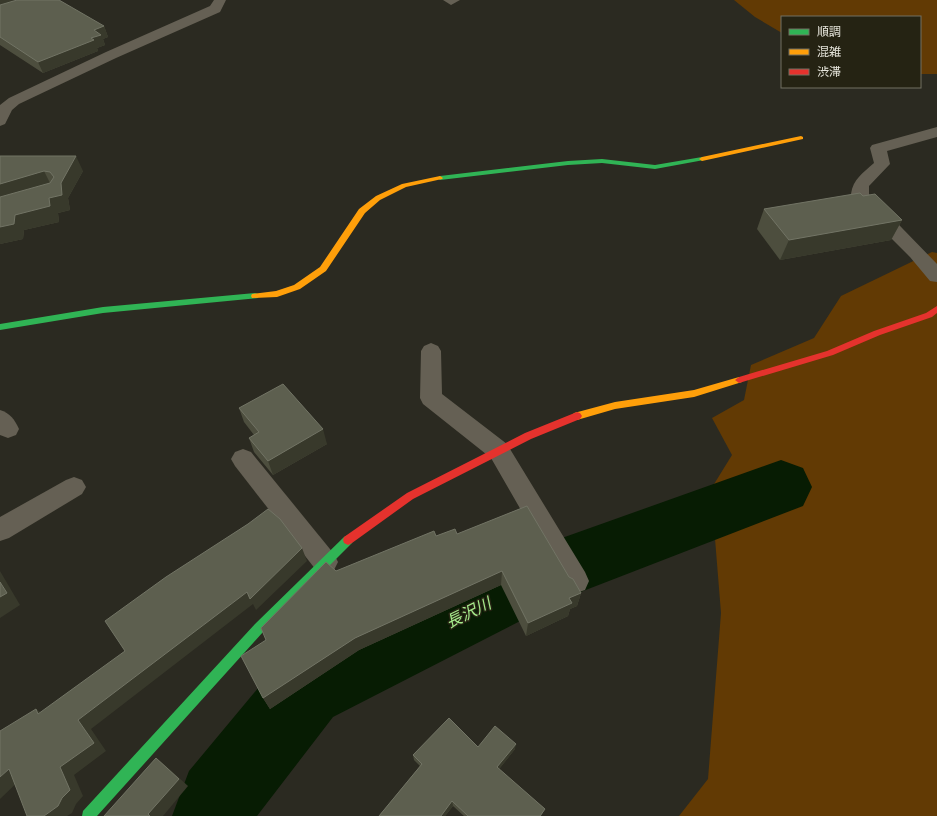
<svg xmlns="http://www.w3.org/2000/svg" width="937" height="816" viewBox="0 0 937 816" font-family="Lato,'Noto Sans JP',sans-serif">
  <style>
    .green { fill: #623a04 }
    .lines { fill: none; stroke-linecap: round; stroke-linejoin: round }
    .river { fill: #071c03; fill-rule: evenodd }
    .lane { fill: #656054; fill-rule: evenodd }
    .street { fill: #656054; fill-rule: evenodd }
    .fast { fill: #30b455; fill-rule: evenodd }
    .slow { fill: #ff9f0a; fill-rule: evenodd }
    .jam { fill: #e5322d; fill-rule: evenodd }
    .wall { fill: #4d4e3e }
    .shaded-wall { fill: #38392b }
    .building { fill: #5d5f4f; stroke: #727465 }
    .labels { text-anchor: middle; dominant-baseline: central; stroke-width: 3; stroke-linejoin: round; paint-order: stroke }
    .near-water-label { font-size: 16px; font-style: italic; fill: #a5eb8b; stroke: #252313 }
  </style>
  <rect width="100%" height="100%" fill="#2b2a21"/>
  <g class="green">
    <polygon points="734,0 937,0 937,74 920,74 920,17 782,17 782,33 755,17"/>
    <polygon points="932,252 937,253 937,816 679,816 708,779 721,613 711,489 732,455 712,418 744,400 751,365 814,338 841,296"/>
  </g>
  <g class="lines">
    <polygon class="river" points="781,460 803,468 812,487 803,506 565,598 333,717 257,816 172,816 189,771 279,663 517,554"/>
    <polygon class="lane" points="443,0 460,0 451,5"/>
    <g class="street">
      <polygon points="214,0 226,0 220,12 116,58 19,104 12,110 5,124 0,126 0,105 9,98 106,52 210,6"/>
      <path d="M937 127V137L887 151 890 164 869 186V194L937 264V282L930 281 910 257 860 207 851 194C853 179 863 173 874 163L870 148 872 145Z"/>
      <polygon points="431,343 438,346 441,351 442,394 507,444 585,572 589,581 585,590 576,593 567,590 491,458 423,404 420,398 421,351 424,346"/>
      <path d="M0 410C10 413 15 420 19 429L16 435 8 438 0 435Z"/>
      <polygon points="243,449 251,452 334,554 338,562 334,570 325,574 316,570 235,466 231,459 235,452"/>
      <polygon points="74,477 82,480 86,487 82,494 9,538 0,541 0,517 66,480"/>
    </g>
    <g class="fast">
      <polygon points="702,157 704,158 704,160 655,169 602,163 568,165 440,180 437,178 440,176 568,161 602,159 655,165"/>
      <polygon points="255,293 258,294 259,296 258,298 103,313 0,330 0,324 103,307"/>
      <polygon points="348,535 352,537 353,540 352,543 263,632 97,816 82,816 83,811 255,624 344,537"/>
    </g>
    <g class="slow">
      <polygon points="801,136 803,137 803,139 702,161 699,159 702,157"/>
      <polygon points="440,176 443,178 442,179 406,187 380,200 365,213 326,271 300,289 277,297 252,298 251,296 252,294 276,291 294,285 320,267 359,209 376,196 402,184"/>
      <polygon points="739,377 743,380 742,382 694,397 615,409 577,420 574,419 572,416 574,413 615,402 694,390"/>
    </g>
    <g class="jam">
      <polygon points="937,306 937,313 932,317 880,335 833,355 739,383 735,380 739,377 827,351 874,331 926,313"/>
      <polygon points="577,412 580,413 582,416 580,419 531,439 413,499 352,543 348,545 344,543 343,540 344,537 407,493 525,433"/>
    </g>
  </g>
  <g class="wall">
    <polygon points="0,0 14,0 14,1 104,26 108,37 103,39 105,45 97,48 98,51 43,73 0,45"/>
    <polygon points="0,156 83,171 68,198 70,210 58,213 59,222 24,230 23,239 0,244"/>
    <polygon points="863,196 902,220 891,240 780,260 757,229 764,209"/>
    <polygon points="239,408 327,444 273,475 254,452 249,438 254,435 244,422"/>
    <polygon points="436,536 569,577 581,593 577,606 570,609 568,616 526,636 501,585 359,650 270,709 263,698 266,640 336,571"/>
    <polygon points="478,747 515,749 499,769 545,809 541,816 464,816 453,806 445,816 379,816 420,766 414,760 413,755"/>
  </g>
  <g class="shaded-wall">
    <polygon points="0,0 14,0 15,2 0,7"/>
    <polygon points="104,26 108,37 103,39 105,45 97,48 98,51 43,73 38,62 91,38 94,30"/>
    <polygon points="76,156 83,171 68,198 70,210 58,213 59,222 24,230 23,239 0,244 0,227 15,215 49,198 61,183"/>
    <polygon points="44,171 52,187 0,201 0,184"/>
    <polygon points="902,220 891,240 780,260 789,240"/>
    <polygon points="323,429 327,444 273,475 268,461"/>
    <polygon points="302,548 307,561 256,610 253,604 91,729 106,751 74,775 83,796 76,804 72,813 67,816 44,816 60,767 78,720"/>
    <polygon points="0,571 20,605 0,618"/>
    <polygon points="502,571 501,585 359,650 270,709 263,698 355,638"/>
    <polygon points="581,593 577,606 570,609 568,616 526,636 528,623 569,598"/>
    <polygon points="36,709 49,718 38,714"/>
    <polygon points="516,744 515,749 497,772 497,767"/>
    <polygon points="156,758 166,766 188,786 163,816 150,816 148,814"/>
    <polygon points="9,769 24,776 0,799 0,777"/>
    <polygon points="452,801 453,806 445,816 441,816"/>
  </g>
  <g class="building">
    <polygon points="17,0 59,0 104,26 94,30 101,35 91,38 94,40 38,62 0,37 0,5"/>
    <polygon points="0,156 76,156 61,183 62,195 49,198 50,206 15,215 14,224 0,227 0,197 50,183 54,177 50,172 44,171 0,184"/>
    <polygon points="860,193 863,196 875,194 902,220 789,240 764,209"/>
    <polygon points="283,384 323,429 268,461 249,438 259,432 239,408"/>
    <polygon points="527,506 569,577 573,579 581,593 569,598 572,603 528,623 502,571 355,638 263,698 241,656 266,640 261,628 326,562 336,571 434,531 436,536 455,529 457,534"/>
    <polygon points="268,509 280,519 302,548 250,599 247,592 78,720 94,743 60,767 70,790 62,798 58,806 44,816 27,816 9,769 0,777 0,731 36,709 38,714 125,651 105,621 166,577 248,524"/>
    <polygon points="0,582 7,593 0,597"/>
    <polygon points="449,718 478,747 495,726 516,744 497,767 545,809 540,816 468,816 452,801 441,816 379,816 422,764 413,755"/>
    <polygon points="156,758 179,779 148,814 150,816 104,816"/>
  </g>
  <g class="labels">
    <g class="near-water-label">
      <text transform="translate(468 612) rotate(-26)">長沢川</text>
    </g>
  </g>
  <rect x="781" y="16" width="140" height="72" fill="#252313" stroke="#727163"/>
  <rect x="789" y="29" width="20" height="6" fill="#30b455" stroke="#727163"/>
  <text x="817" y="36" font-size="12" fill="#e6e5db">順調</text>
  <rect x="789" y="49" width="20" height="6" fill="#ff9f0a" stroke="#727163"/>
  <text x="817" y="56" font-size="12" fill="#e6e5db">混雑</text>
  <rect x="789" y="69" width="20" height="6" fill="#e5322d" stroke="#727163"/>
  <text x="817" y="76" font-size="12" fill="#e6e5db">渋滞</text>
</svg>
